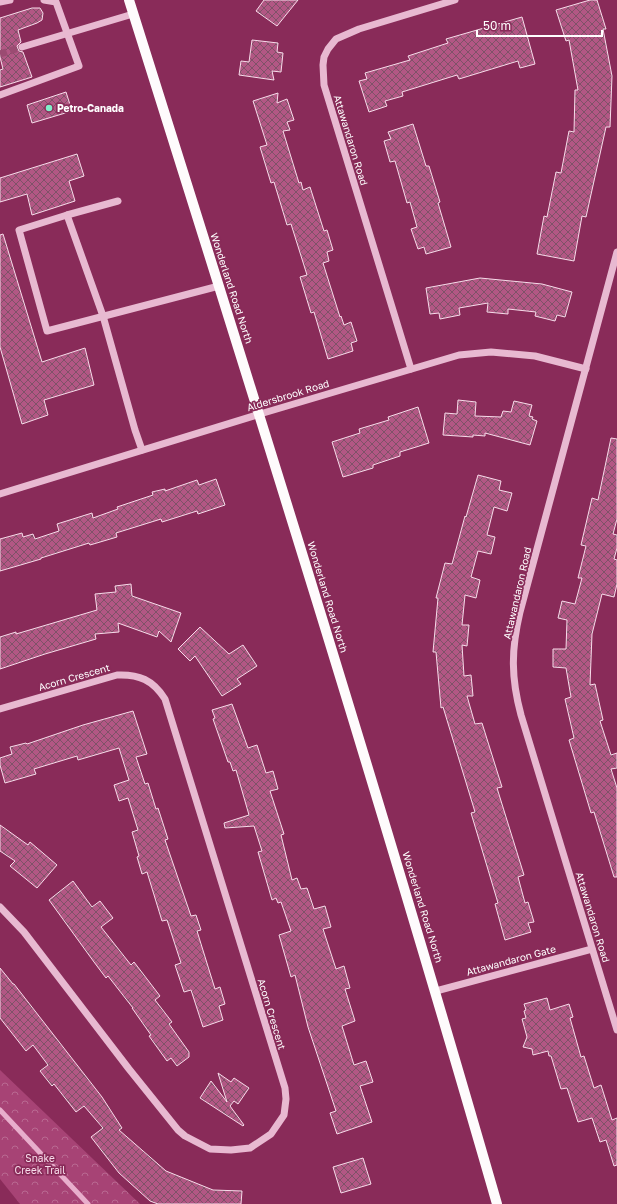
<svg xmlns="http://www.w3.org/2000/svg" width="617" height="1204" viewBox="0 0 617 1204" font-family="'Golos Text',sans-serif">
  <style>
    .park { fill: url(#park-crowns) }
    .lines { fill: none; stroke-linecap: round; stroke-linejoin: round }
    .stream { stroke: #e8aecc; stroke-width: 5 }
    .building { fill: url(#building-cross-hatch); stroke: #f7dcea }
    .minor-tunnel { stroke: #9b4b72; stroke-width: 7; stroke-dasharray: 7 3.5; stroke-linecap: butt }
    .minor { stroke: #e8b9d1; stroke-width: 7 }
    .major { stroke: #fefbfc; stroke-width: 10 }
    .poi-dot { fill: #81eec9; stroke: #892b59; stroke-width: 1.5 }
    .labels { text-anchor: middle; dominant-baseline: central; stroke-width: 3.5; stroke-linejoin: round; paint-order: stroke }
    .poi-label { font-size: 10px; font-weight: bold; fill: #fff; stroke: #892b59; text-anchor: start }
    .street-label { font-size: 10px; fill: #fff; stroke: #892b59 }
    .park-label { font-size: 10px; fill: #f7dcea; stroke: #892b59 }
  </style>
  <defs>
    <pattern id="park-crowns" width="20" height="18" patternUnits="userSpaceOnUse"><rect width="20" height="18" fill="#a74375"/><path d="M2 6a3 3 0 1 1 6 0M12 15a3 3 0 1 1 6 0" fill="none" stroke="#b96991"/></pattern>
    <pattern id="building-cross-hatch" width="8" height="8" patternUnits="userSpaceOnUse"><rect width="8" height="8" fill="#b25784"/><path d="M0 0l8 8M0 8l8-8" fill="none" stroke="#7f5268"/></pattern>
  </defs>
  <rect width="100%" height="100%" fill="#892b59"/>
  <polygon class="park" points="0,1070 140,1204 20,1204 0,1179"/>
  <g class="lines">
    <polyline class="stream" points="0,1110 88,1204"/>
  </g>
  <g class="building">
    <polygon points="264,0 298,0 277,26 256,11"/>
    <polygon points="590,0 597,0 606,29 603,29 612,76 610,127 606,127 586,217 582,216 574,261 537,254 544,216 547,217 556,172 561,173 569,131 574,132 575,90 578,90 569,40 566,41 556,10"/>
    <polygon points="32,8 40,8 43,13 42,20 37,23 18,30 21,42 17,46 19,51 23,52 32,77 0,87 0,70 3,69 0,57 0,18"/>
    <polygon points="522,17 535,64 520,68 518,61 459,79 457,75 402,92 403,96 385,101 387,106 369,112 359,81 367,79 365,73 410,60 408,56 448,43 446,39"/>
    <polygon points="252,40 278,43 277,52 283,53 281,72 272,71 274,80 239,75 241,61 249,62"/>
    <polygon points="66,92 72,111 32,123 27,105"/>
    <polygon points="278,93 277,103 287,99 294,120 287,122 290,130 283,131 299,183 301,182 303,190 310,187 324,231 327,230 333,250 327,252 329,261 323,263 340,317 341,316 344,325 351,322 357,341 351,343 353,351 328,359 314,312 311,313 300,277 307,275 291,224 287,225 274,182 271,183 260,147 267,145 253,101"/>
    <polygon points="413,124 426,166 429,166 440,202 438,203 451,247 426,254 424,247 418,249 411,229 417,227 410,202 407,203 395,161 390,162 384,141 391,139 388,132"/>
    <polygon points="77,154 84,176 69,181 75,201 32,215 27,194 0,202 0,178"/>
    <polygon points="3,234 42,362 85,348 94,385 44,400 48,415 22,424 0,347 0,235"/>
    <polygon points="480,278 542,284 572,292 565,317 557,315 555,321 535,316 536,312 508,309 508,314 487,312 488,303 459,308 460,315 440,319 439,313 430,314 426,288"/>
    <polygon points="458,400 476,402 475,416 501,417 503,411 511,412 514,401 532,405 529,416 533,417 532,419 537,421 530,445 485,433 485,436 473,435 473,437 443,435 445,413 457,414"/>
    <polygon points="418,407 429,443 400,452 400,456 373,465 373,468 343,477 332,442 360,433 359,429 389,420 388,417"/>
    <polygon points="611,438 617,439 617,519 613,534 617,535 617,548 614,559 617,560 617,584 614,597 602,594 592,634 590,685 595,684 603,720 600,721 611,755 617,753 617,768 611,769 617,788 617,877 614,877 594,812 591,813 569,740 574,738 565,699 571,697 566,668 553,667 553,649 566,649 567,620 558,618 562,601 575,604 582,578 578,578 586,546 581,545 592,498 598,500"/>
    <polygon points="478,475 501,481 499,490 512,493 507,511 494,507 487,535 495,537 491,554 478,551 471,577 480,580 476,598 465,595 462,625 469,625 467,646 462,645 464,676 471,675 473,696 467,696 475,724 482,723 502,787 497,788 524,875 518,877 525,903 528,902 534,922 528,923 531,932 505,940 495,904 498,903 471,813 475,812 443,707 441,708 436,652 433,652 438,598 436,598 445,563 452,564 465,516 466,517"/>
    <polygon points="216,479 225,505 198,514 197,511 162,522 161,519 116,533 117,537 90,545 89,543 41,558 41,559 0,571 0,539 22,533 23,537 33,534 35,539 59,531 57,524 92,513 93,518 118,509 117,507 153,495 152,492 165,489 165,491 197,480 199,485"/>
    <polygon points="131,584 132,596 181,613 171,642 159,631 157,637 118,623 119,632 95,634 96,639 45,654 0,669 0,637 16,632 16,634 97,610 95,594 116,592 115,586"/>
    <polygon points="200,627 229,654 243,645 257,666 237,679 241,684 222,696 195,656 190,661 178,649"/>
    <polygon points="232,704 248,748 257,745 266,773 273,771 278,789 270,791 284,834 281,835 292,880 297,878 301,889 307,888 314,909 325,906 331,927 323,929 336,969 344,966 350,988 345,989 355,1021 342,1026 354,1065 366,1061 373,1082 360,1086 372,1122 337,1134 330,1113 336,1111 308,1027 295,975 291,977 279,935 291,931 281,902 278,903 276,898 272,900 258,852 262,851 254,826 225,828 224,823 249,815 236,770 233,771 230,762 228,762 213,719 215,718 212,710"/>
    <polygon points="133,711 147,754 136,757 145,784 148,783 156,809 158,808 168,839 165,840 191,916 196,915 201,930 197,931 215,989 220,987 225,1004 219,1006 223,1020 203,1027 191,990 184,992 175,965 181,963 167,920 162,921 147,872 142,874 137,857 139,856 132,832 138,830 128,798 119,801 114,785 129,780 119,748 78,760 77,756 34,769 36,774 5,783 0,765 0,758 12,754 10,747 26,743 27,744 83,725"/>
    <polygon points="0,825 28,845 30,842 57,865 37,888 10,866 15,861 0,851"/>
    <polygon points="73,881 92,907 100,901 113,918 101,927 131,965 134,962 160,996 155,1000 172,1022 169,1024 189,1052 189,1057 177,1066 171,1058 167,1061 149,1036 151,1035 132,1008 133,1008 108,976 106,978 94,962 49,900"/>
    <polygon points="0,968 13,984 14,984 102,1097 122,1128 119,1130 166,1171 213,1190 242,1191 241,1204 158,1204 150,1201 119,1173 91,1137 103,1128 84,1106 76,1112 54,1084 52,1086 40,1071 48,1065 33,1045 26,1051 0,1018"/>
    <polygon points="547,998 550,1010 569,1004 573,1017 570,1018 581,1057 584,1056 594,1088 601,1085 612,1120 617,1118 617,1165 614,1166 606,1140 600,1142 592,1118 578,1122 567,1088 561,1089 551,1056 549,1056 548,1051 533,1055 532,1049 523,1047 527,1037 522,1019 526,1018 524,1011 526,1010 524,1004"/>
    <polygon points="218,1073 231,1082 234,1078 249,1088 238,1104 234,1101 230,1106 244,1125 243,1126 200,1098 211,1081 227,1102"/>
    <polygon points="363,1158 371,1184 341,1193 333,1167"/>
  </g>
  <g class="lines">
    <polyline class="minor-tunnel" points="0,54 22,47"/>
    <g class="minor">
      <polyline points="0,2 10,0"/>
      <polyline points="22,47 133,14"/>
      <polyline points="0,95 79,66 56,2 44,0"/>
      <polyline points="118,201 67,215 19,230 47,331 219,286"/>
      <polyline points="67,215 103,316 135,430 142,450"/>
      <path d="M617 252 520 612C511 650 511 678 521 715L617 1030"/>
      <polyline points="411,369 324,85 323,65 324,57 328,49 336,39 359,29 455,0"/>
      <polyline points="0,494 260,414 459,355 491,352 535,356 586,369"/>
      <path d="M0 709 117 675C139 674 153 680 165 699L285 1088 286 1099 284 1115 271 1134 250 1148 231 1150 210 1149 185 1136 178 1130 129 1069 24 932 0 907"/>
      <polyline points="436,991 592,949"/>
    </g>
    <path class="major" d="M129 0C255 400 381 801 497 1204"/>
  </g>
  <circle class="poi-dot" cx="49" cy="108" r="4"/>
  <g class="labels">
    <g class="poi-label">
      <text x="57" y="108">Petro-Canada</text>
    </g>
    <g class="street-label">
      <text transform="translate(351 140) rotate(73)">Attawandaron Road</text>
      <text transform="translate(232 288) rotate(72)">Wonderland Road North</text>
      <text transform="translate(288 395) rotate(-17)">Aldersbrook Road</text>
      <text transform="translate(517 593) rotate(-77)">Attawandaron Road</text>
      <text transform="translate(328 597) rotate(73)">Wonderland Road North</text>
      <text transform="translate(74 677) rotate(-16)">Acorn Crescent</text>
      <text transform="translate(423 907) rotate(73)">Wonderland Road North</text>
      <text transform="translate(593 917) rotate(73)">Attawandaron Road</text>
      <text transform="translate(511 960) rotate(-15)">Attawandaron Gate</text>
      <text transform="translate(272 1014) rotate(73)">Acorn Crescent</text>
    </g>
    <g class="park-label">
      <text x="40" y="1158">Snake<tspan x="40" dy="12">Creek Trail</tspan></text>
    </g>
  </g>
  <path d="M477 30v6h125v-6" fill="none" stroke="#ffffff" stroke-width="2"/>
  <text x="483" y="30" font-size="12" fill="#ffffff" stroke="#892b59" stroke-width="3" paint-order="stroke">50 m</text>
</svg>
